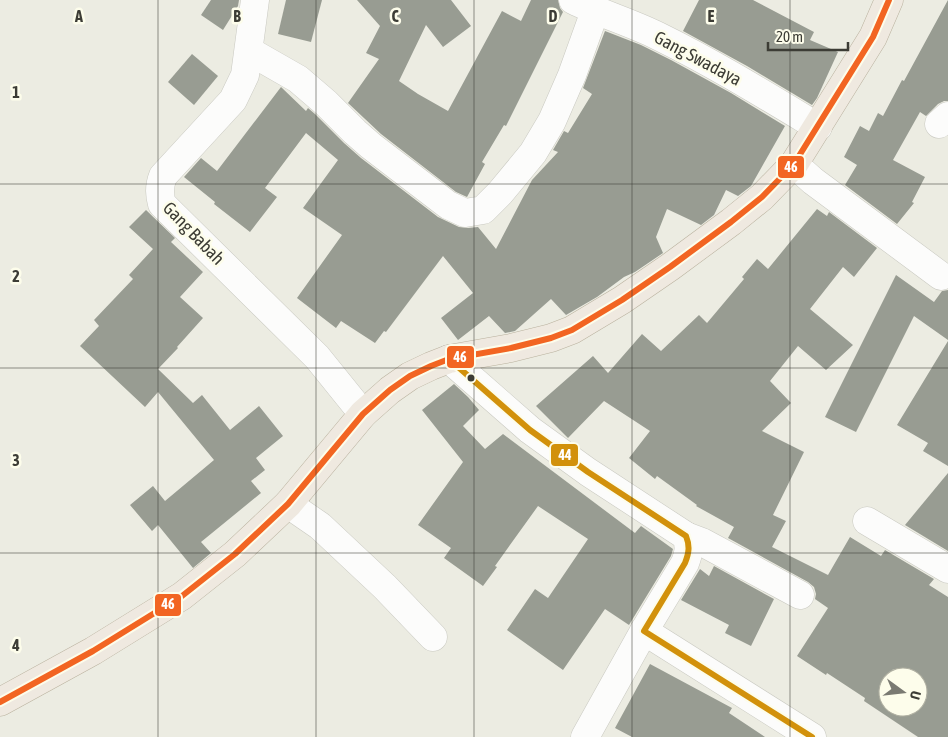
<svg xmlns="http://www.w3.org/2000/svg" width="948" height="737" viewBox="0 0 948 737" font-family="'Asap Condensed',sans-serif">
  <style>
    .building { fill: #989c92; fill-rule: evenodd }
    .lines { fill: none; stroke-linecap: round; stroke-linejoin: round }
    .minor-casing { stroke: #c9c9c1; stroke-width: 29 }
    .major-casing { stroke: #b9b19e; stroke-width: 29 }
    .minor { stroke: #fcfcfb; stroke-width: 28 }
    .major { stroke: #efe9e0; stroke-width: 28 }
    .bus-1-casing { stroke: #fdfdeb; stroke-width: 10 }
    .bus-2-casing { stroke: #fdfdeb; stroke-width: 10 }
    .bus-1 { stroke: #d2910b; stroke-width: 6 }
    .bus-2 { stroke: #f26522; stroke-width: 6 }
    .grid { fill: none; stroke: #3c3c35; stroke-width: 1; stroke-opacity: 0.55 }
    .bus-dot { fill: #3c3c35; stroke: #fdfdeb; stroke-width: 2 }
    .labels { text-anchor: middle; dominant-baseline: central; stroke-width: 5; stroke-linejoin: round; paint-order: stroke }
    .street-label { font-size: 18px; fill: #3c3c35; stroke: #fdfdeb }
    .grid-label { font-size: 16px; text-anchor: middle; font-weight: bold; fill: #3c3c35; stroke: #fdfdeb; stroke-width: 5; stroke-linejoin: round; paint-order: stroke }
    .line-badge { stroke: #fdfdeb; stroke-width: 2 }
    .badge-label { font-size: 14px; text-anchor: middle; font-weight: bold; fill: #fff }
  </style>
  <rect width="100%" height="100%" fill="#ecece2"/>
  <g class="building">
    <polygon points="211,0 239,0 238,6 223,30 201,15"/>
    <polygon points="286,0 322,0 311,42 278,34"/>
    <polygon points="357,0 451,0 471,26 443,47 426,25 399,81 418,94 448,111 502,11 521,21 531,0 558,0 560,8 563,12 506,126 504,125 482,162 485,164 467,197 456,192 381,134 348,103 379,59 366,53 380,26"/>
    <polygon points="699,0 753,0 814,32 810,40 838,52 817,98 812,105 747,66 683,31"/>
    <polygon points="948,0 948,101 944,101 938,104 926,116 920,112 893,160 925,177 912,202 914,203 897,224 845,185 857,165 844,157 860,126 869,131 878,113 883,116 902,80 904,81"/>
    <polygon points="605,31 641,45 671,60 731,93 785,126 751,186 738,196 726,190 714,215 701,225 667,209 656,237 663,253 635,272 624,277 597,297 566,315 551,299 515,331 505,333 489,316 458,340 441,318 473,293 443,256 386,332 384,331 375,343 341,321 336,328 297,298 342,235 303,208 338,160 306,133 265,188 277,197 250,232 214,204 215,202 184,177 201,158 217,171 281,87 306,111 308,108 315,114 344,143 361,158 438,217 459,227 468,228 478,227 496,249 532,180 558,152 553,150 564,131 568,133 592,94 583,88"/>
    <polygon points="192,54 218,76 194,105 168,82"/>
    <path d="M817 209 827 216 829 212 877 248 854 277 843 267 810 309 853 345 826 370 798 346 770 381 791 403 762 431 804 452 773 515 786 521 772 547 828 575 850 537 881 556 885 550 934 579 929 585 948 597V737H918L864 701 865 698 827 673 826 675 797 656 828 608 815 599 816 594 814 587 808 582 728 538 734 527 696 506 697 505 657 476 655 479 629 458 650 431 604 401 568 438 536 406 593 356 608 373 642 334 661 351 699 315 707 323 744 279 742 277 757 259 768 269ZM888 677H918V707H888Z"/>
    <polygon points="146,210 175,238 171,242 203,272 180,297 203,318 177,347 178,348 158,369 193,403 202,395 230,430 259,406 283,436 256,458 265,470 251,481 261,493 201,542 211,553 193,568 158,525 152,531 130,505 153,486 165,501 214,460 158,392 145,407 80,346 99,326 94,320 133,279 129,275 153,249 129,227"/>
    <polygon points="896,275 934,302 942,291 948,290 948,340 914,316 856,432 825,417"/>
    <polygon points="948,341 948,466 923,451 928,443 897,425"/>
    <polygon points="454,384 468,397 479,410 463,426 485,449 503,434 635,533 641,526 673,549 671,556 629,625 605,609 563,670 507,630 535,589 548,598 588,539 538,506 495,566 497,567 483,586 444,558 451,548 418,525 463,462 422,410"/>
    <polygon points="948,473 948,551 905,525"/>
    <polygon points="714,566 774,599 751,646 725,633 729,625 681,600 700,569 709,576"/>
    <polygon points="650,664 732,708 729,713 765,737 632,737 615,728"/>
  </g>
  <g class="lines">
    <g class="minor-casing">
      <g id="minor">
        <path d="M255 0 245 75 233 100 163 176C159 186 159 194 162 204L317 357 363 414"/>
        <path d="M573 0C601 14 630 22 658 36 713 63 765 95 818 127"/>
        <polyline points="249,51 298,79 326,103 355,132 371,146 448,205 465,213 483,210 500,193 533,153 552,121 572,75 595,11"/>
        <polyline points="939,124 948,116"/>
        <polyline points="794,164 813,181 941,276"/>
        <path d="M449 359 530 430 588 472 686 536C690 546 689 553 685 563L644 631 812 737"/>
        <polyline points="288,504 320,526 385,587 433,637"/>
        <polyline points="867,521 948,569"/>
        <polyline points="686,536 702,542 800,595"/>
        <polyline points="585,737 644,631"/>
      </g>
    </g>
    <g class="major-casing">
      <polyline id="major" points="0,702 93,651 182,596 235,554 288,504 363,414 390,390 410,376 431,366 449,359 511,348 551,338 572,330 622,300 670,267 731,222 762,197 794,164 873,37 889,0"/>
    </g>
    <use href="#minor" class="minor"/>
    <use href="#major" class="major"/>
    <g class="bus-1-casing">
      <path id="bus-1" d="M449 359 530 430 588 472 686 536C690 546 689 553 685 563L644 631 812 737"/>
    </g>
    <g class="bus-2-casing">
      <polyline id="bus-2" points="0,702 93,651 182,596 235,554 288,504 363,414 390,390 410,376 431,366 449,359 511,348 551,338 572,330 622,300 670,267 731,222 762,197 794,164 873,37 889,0"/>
    </g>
    <use href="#bus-1" class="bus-1"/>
    <use href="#bus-2" class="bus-2"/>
  </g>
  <path class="grid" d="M158 0V737M316 0V737M474 0V737M632 0V737M790 0V737M0 184H948M0 368H948M0 553H948"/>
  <circle class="bus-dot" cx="471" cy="378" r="4.5"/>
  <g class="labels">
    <g class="street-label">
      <text transform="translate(698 58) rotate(28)">Gang Swadaya</text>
      <text transform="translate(194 233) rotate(46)">Gang Babah</text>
    </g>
  </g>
  <g class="grid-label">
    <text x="79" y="22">A</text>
    <text x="237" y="22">B</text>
    <text x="395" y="22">C</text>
    <text x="553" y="22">D</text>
    <text x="711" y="22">E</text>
    <text x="16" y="98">1</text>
    <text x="16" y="282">2</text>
    <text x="16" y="466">3</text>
    <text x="16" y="651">4</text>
  </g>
  <g class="line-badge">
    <rect x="777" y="155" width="28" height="24" rx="5" fill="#f26522"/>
    <rect x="446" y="345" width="29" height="24" rx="5" fill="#f26522"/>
    <rect x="550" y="443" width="29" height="24" rx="5" fill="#d2910b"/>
    <rect x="154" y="593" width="28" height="24" rx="5" fill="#f26522"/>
  </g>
  <g class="badge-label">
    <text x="791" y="172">46</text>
    <text x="460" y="362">46</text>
    <text x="565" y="460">44</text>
    <text x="168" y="609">46</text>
  </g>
  <g transform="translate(903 692) rotate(105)"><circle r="24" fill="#fdfdeb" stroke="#b0b0a2"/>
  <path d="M0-4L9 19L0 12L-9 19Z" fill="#7a7a72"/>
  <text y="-8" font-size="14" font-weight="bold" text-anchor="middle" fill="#3c3c35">U</text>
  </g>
  <path d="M768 42v8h80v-8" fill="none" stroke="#3c3c35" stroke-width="2.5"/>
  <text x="776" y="42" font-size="15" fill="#3c3c35" stroke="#fdfdeb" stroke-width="4" paint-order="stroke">20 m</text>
</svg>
